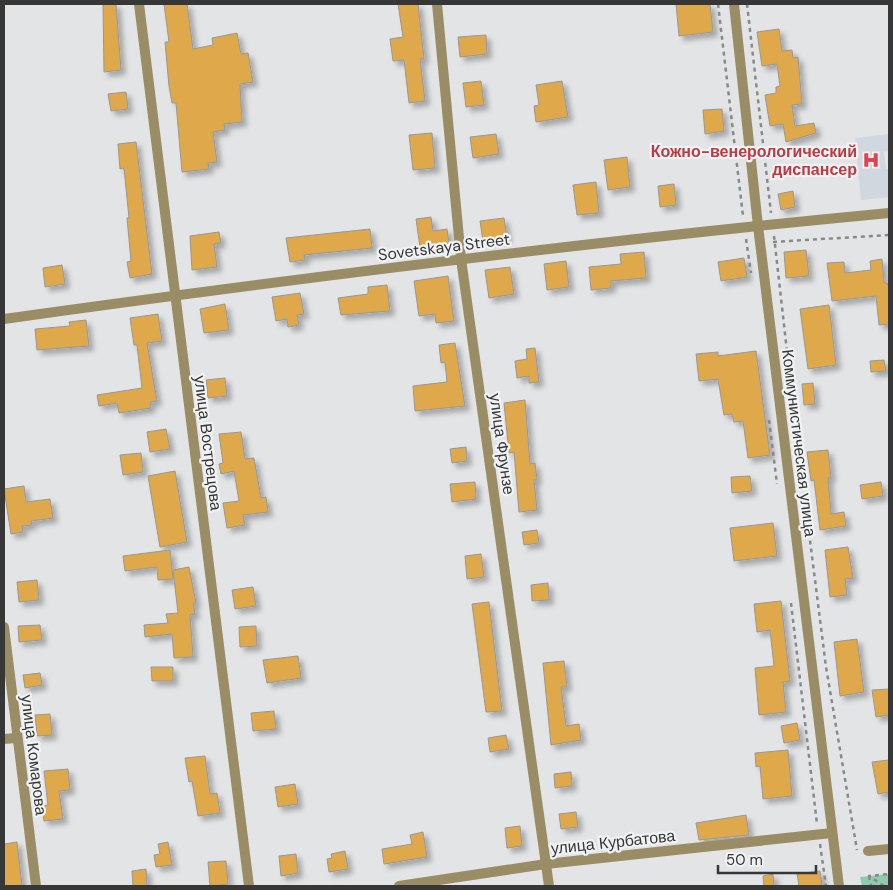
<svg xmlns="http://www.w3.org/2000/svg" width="893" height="890" viewBox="0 0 893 890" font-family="'DM Sans',sans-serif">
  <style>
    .built { fill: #d1d7de }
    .green { fill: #8fccae }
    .building { fill: #dea84b; stroke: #989896; filter: url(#shadow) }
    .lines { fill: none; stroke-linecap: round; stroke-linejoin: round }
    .path { stroke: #88898a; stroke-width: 2.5; stroke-dasharray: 4 4; stroke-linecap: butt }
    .minor { stroke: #9a8d65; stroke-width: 10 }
    .tertiary { stroke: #9a8d65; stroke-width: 10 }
    .labels { text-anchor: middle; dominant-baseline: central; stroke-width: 4.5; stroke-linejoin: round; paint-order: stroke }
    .health-label { font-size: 16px; font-weight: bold; fill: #be3a42; stroke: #f1f2f3; text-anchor: end }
    .street-label { font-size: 16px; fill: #373738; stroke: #f1f2f3 }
  </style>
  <defs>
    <filter id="shadow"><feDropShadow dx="4.5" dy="4.5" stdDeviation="2.5" flood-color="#0004"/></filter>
  </defs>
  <rect width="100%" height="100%" fill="#e3e4e6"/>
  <polygon class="built" points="889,134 889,151 884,152 886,169 889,169 889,197 861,200 855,138"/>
  <polygon class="green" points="889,874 889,886 862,886 860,877"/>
  <g class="building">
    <polygon points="103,4 116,4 121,70 104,72"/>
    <polygon points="164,4 187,4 193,49 213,45 212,38 237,33 241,54 248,53 253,82 240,84 242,122 224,124 225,130 213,132 217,162 208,163 209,169 182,172 176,103 172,103 169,86 165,42 169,42"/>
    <polygon points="398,4 418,4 424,59 420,59 425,101 409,103 404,60 393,61 390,39 403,37"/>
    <polygon points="676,4 710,4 713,32 679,36"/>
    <polygon points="779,29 782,51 792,50 793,58 798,57 802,104 792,105 795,126 814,123 816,133 786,142 783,124 770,126 765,95 776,93 776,87 780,86 777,64 762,66 757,32"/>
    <polygon points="486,35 487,54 460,57 458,37"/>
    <polygon points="481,81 484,105 466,107 463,83"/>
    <polygon points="562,81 568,117 536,122 534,106 539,105 536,85"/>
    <polygon points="126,92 128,109 111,111 108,94"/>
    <polygon points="722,109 724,131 705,134 703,110"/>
    <polygon points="432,133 435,168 413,170 409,135"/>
    <polygon points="496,134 499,154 473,158 470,137"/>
    <polygon points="136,142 152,274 130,278 127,262 131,261 127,218 129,218 124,168 120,169 118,144"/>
    <polygon points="627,157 630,187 608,190 604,160"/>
    <polygon points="596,182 599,213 577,215 573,185"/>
    <polygon points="674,184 676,205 660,207 658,186"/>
    <polygon points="793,191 795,207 781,210 778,194"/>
    <polygon points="431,217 433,231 447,229 449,243 420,247 416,219"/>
    <polygon points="504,218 507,238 483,241 480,221"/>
    <polygon points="370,229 372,248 304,255 305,260 290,262 286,238"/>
    <polygon points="219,232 221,243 214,244 217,267 192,270 190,236"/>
    <polygon points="806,250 809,276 786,278 784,252"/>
    <polygon points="644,252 646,278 611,281 611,288 591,290 589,267 621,264 620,254"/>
    <polygon points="744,258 747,277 721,281 718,262"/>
    <polygon points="882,259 884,283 887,283 889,288 889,324 879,325 876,296 832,301 827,263 844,262 845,273 871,270 870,261"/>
    <polygon points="566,261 569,287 547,290 544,264"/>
    <polygon points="62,265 65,284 45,287 43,268"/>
    <polygon points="510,267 514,294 489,298 485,270"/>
    <polygon points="448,276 454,321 436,323 435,314 419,316 414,281"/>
    <polygon points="387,285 390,311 341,315 338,298 368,294 368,287"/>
    <polygon points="300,293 304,314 297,315 299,325 288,327 287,319 276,321 272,297"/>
    <polygon points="225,304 229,330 204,333 200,309"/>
    <polygon points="829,305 836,365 808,369 800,309"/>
    <polygon points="158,314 162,341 147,343 157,401 150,402 151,408 119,413 117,403 99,406 97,395 142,388 137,345 134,345 130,318"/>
    <polygon points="86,320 89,346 37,350 35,329 70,326 69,322"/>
    <polygon points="455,343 465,406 415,411 413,386 447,382 445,362 441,363 439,345"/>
    <polygon points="535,348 539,382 529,383 529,376 517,378 515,361 527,359 526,349"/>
    <polygon points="756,351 770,455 748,458 743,421 734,422 732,414 724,415 718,379 699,381 696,354 718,352 718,356"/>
    <polygon points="884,360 886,371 871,372 870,361"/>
    <polygon points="225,378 227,396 208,398 206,380"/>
    <polygon points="813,383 815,404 804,405 802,384"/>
    <polygon points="525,400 530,464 535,463 537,480 534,480 537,510 519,512 514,452 509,453 504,403"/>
    <polygon points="166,429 170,449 150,452 147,432"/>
    <polygon points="241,432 245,459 254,458 261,498 266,497 268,512 243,515 245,525 227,528 223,503 239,501 234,471 221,474 219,464 223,463 219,434"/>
    <polygon points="466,447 467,461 452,463 450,449"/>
    <polygon points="828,450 831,478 828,478 831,514 844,512 846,526 820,530 814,480 811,481 807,452"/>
    <polygon points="141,453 143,472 123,475 120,455"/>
    <polygon points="175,471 187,542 160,547 148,476"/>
    <polygon points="750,476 752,491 732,493 731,477"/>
    <polygon points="475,482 476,499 452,502 450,484"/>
    <polygon points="881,482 883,496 862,499 860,485"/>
    <polygon points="24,486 26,502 50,499 53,518 31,521 32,525 22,526 23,532 11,534 4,489"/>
    <polygon points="773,523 777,556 734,561 730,528"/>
    <polygon points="537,530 539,543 524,545 522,532"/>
    <polygon points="848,547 853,578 845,579 847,595 830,597 825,550"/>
    <polygon points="170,550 173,579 158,580 157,567 125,571 123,556"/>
    <polygon points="481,554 484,577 467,579 465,556"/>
    <polygon points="189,567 196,603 193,603 195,614 190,615 193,657 174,658 172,634 145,637 144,625 168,623 166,614 178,613 173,570"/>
    <polygon points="37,580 39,600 19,602 17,582"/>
    <polygon points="548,583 549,600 532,601 531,585"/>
    <polygon points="253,587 256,606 235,609 232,590"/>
    <polygon points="781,601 790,681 783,682 786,712 759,715 755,668 774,666 770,630 757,632 754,604"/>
    <polygon points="489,602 502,711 486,712 472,604"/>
    <polygon points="40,625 42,640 19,642 18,626"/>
    <polygon points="256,626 257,646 240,647 239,627"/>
    <polygon points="857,639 864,692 840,696 834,642"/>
    <polygon points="298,656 301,678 267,683 263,660"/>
    <polygon points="564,661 567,687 561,687 566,726 579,724 581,740 551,745 543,663"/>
    <polygon points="151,667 173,667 173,681 152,681"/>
    <polygon points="40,673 42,685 25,688 23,675"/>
    <polygon points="889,689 889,715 876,717 872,690"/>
    <polygon points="274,711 276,729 253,731 251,713"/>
    <polygon points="50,714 52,735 37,736 35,715"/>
    <polygon points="797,723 800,740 784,743 781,726"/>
    <polygon points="506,735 509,749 490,752 488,738"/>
    <polygon points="788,750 792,796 763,799 760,766 756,767 755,753"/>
    <polygon points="205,756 210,794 217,793 220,813 198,816 192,781 189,782 185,758"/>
    <polygon points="889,760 889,792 878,794 872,762"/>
    <polygon points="68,769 70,790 59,791 63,819 44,821 42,806 48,805 44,771"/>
    <polygon points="571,772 572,786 555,788 554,774"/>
    <polygon points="295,784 298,804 278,807 275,787"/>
    <polygon points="576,812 578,827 561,829 559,814"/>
    <polygon points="746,815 749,835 699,840 696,823"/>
    <polygon points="520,826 522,846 507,848 505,828"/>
    <polygon points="423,832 427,857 384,864 382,849 412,844 410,835"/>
    <polygon points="17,842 22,886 4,886 4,844"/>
    <polygon points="168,842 172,865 156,867 154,855 160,854 158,844"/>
    <polygon points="345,851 348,869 329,872 327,859 332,858 331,854"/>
    <polygon points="296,854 298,873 281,876 279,856"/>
    <polygon points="226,861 228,884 210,886 208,862"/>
    <polygon points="146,869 147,886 133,886 132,871"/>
    <polygon points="820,871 822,886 799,886 797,874"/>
    <polygon points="773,874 774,886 764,886 763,876"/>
  </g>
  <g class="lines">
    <g class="path">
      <polyline points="718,4 743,216"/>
      <polyline points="747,4 771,213"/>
      <polyline points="774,236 798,449"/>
      <polyline points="746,239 751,273"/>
      <polyline points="773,242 889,235"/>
      <polyline points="769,420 777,484"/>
      <polyline points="803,485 826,667 857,850"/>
      <polyline points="791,603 817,824"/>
      <polyline points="820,844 826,886"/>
      <polyline points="869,876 871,886"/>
      <polyline points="884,886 869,876 889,874"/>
    </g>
    <g class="minor">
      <polyline points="139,4 249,886"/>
      <polyline points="437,4 461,259 549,886"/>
      <polyline points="4,627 36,886"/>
      <polyline points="4,739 16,738"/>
      <polyline points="868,851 889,849"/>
      <polyline points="399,886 546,864 832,833"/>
    </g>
    <g class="tertiary">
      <polyline points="734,4 758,226 839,886"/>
      <path d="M4 319C298 278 593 241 889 213"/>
    </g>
  </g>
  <defs>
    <g id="hospital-bare" transform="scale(1.35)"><path d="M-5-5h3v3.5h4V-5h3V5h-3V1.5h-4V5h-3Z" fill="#e0444e" stroke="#f1f2f3" stroke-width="2.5" paint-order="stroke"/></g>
  </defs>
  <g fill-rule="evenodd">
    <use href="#hospital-bare" x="871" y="160"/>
  </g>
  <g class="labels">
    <g class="health-label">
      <text x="857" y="151">Кожно-венерологический<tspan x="857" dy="18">диспансер</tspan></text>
    </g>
    <g class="street-label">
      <text transform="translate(444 247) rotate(-7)">Sovetskaya Street</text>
      <text transform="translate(208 443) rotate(83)">улица Вострецова</text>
      <text transform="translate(799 443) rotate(83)">Коммунистическая улица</text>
      <text transform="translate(502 444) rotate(82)">улица Фрунзе</text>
      <text transform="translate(34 755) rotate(83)">улица Комарова</text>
      <text transform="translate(613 842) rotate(-6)">улица Курбатова</text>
    </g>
  </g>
  <rect width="893" height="890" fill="none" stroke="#373738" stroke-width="10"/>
  <path d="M718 865v8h98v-8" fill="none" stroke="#373738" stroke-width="2.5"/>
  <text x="726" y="865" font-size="15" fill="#373738" stroke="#f1f2f3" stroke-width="4" paint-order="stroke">50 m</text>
</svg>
